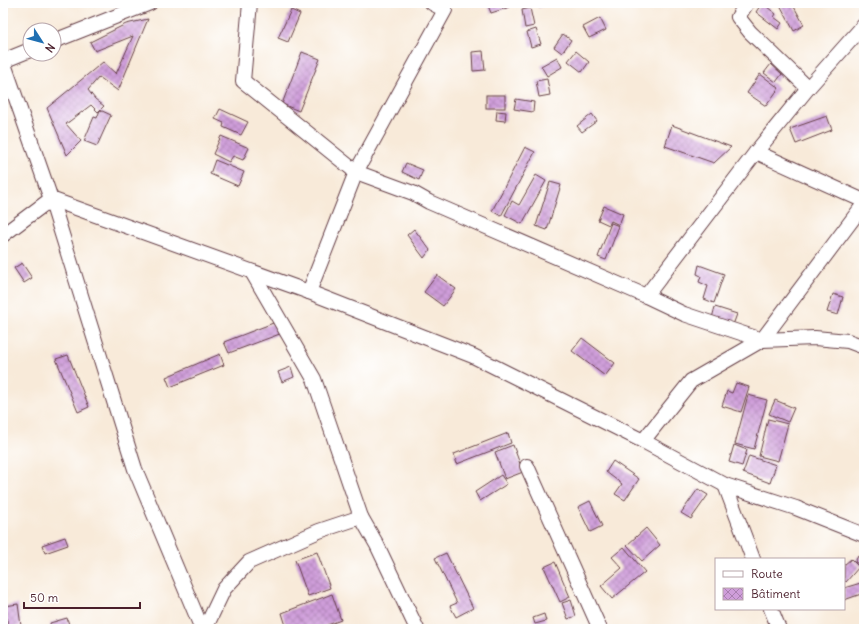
<svg xmlns="http://www.w3.org/2000/svg" width="867" height="632" viewBox="0 0 867 632" font-family="Delius,sans-serif">
  <style>
    .building { fill: url(#building-cross-hatch) }
    .lines { fill: none; stroke-linecap: round; stroke-linejoin: round }
    .minor-casing { stroke: #643d45; stroke-width: 16 }
    .minor { stroke: #fff; stroke-width: 14 }
  </style>
  <defs>
    <pattern id="building-cross-hatch" width="8" height="8" patternUnits="userSpaceOnUse"><rect width="8" height="8" fill="#cf9eda"/><path d="M0 0l8 8M0 8l8-8" fill="none" stroke="#aa80b1"/></pattern>
  </defs>
  <rect width="100%" height="100%" fill="#fff"/>
  <filter id="ink" filterUnits="userSpaceOnUse"><feTurbulence type="fractalNoise" baseFrequency=".025" numOctaves="2"/><feDisplacementMap in="SourceGraphic" scale="8" xChannelSelector="R" yChannelSelector="G"/><feConvolveMatrix kernelMatrix="1 2 1 2 8 2 1 2 1" color-interpolation-filters="sRGB"/></filter>
  <filter id="wash" filterUnits="userSpaceOnUse"><feTurbulence type="fractalNoise" baseFrequency=".012" numOctaves="4" result="noise"/><feDisplacementMap in="SourceGraphic" scale="16" xChannelSelector="R" yChannelSelector="G"/><feGaussianBlur stdDeviation="0.9" result="paint"/><feColorMatrix in="noise" values="0 0 0 0 0 0 0 0 0 0 0 0 0 0 0 0 0 1.4 0 .05"/><feComposite in="paint" operator="in"/></filter>
  <g filter="url(#wash)">
    <rect width="100%" height="100%" fill="#f8ead9"/>
    <g id="blocks">
      <g class="building">
        <polygon points="487,3 508,3 510,7 491,13"/>
        <polygon points="537,3 549,3 539,8"/>
        <polygon points="762,3 776,14 774,17 782,23 778,29 756,12"/>
        <polygon points="779,3 792,3 804,25 794,31"/>
        <polygon points="530,8 534,26 525,28 522,10"/>
        <polygon points="291,10 300,14 288,42 278,38"/>
        <polygon points="600,18 606,30 589,38 583,27"/>
        <polygon points="148,19 118,91 99,77 88,90 95,99 104,106 98,112 91,105 66,124 81,141 67,155 47,108 103,62 116,74 133,36 95,51 90,42 126,24"/>
        <polygon points="536,29 541,44 531,47 527,32"/>
        <polygon points="563,34 571,40 562,53 554,47"/>
        <polygon points="483,51 485,70 473,71 472,52"/>
        <polygon points="576,51 589,62 582,72 568,61"/>
        <polygon points="302,52 320,59 299,111 282,104"/>
        <polygon points="557,57 562,67 547,76 541,66"/>
        <polygon points="771,64 782,74 776,82 764,73"/>
        <polygon points="760,74 779,88 766,106 747,93"/>
        <polygon points="547,79 550,95 539,97 536,81"/>
        <rect x="486" y="95" width="19" height="13"/>
        <polygon points="516,99 534,102 533,112 514,109"/>
        <polygon points="220,109 248,122 241,135 223,127 224,123 215,119"/>
        <polygon points="100,110 111,115 97,146 84,141 94,117 97,118"/>
        <polygon points="497,111 506,112 505,121 496,120"/>
        <polygon points="592,114 597,121 582,132 577,126"/>
        <polygon points="827,116 832,130 796,144 790,129"/>
        <polygon points="672,125 731,147 714,163 665,146"/>
        <polygon points="221,136 249,148 243,160 233,156 229,162 213,154"/>
        <polygon points="525,147 535,152 501,216 492,211"/>
        <polygon points="215,160 244,172 238,186 210,174"/>
        <polygon points="406,163 423,170 419,180 402,172"/>
        <polygon points="536,175 546,181 522,224 505,215 512,201 519,205"/>
        <polygon points="550,182 561,185 547,230 536,226"/>
        <polygon points="604,206 623,214 619,225 611,221 609,225 598,220"/>
        <polygon points="611,223 619,226 606,260 598,257"/>
        <polygon points="414,229 430,250 424,258 407,235"/>
        <polygon points="22,263 32,278 24,283 14,268"/>
        <polygon points="699,265 724,274 714,303 704,299 708,286 699,282 701,276 697,274"/>
        <polygon points="437,275 456,289 443,306 424,292"/>
        <polygon points="833,294 843,297 838,315 827,312"/>
        <polygon points="715,307 737,314 733,325 712,318"/>
        <polygon points="281,320 285,332 229,353 224,342"/>
        <polygon points="582,338 615,363 605,376 572,351"/>
        <polygon points="220,354 224,365 170,387 166,377"/>
        <polygon points="68,355 89,407 78,412 56,359"/>
        <polygon points="291,367 294,377 282,382 278,372"/>
        <polygon points="736,383 749,387 741,412 722,406 727,391 732,393"/>
        <polygon points="748,395 767,400 754,449 735,444"/>
        <polygon points="775,400 794,408 788,422 769,414"/>
        <polygon points="768,419 788,424 778,461 759,456"/>
        <polygon points="508,433 511,443 457,464 454,454"/>
        <polygon points="513,445 523,472 505,479 495,452"/>
        <polygon points="734,445 747,450 742,466 729,462"/>
        <polygon points="749,456 776,465 770,483 743,473"/>
        <polygon points="613,461 639,479 625,500 615,494 622,484 606,472"/>
        <polygon points="501,475 507,484 480,501 475,492"/>
        <polygon points="698,489 708,495 691,519 681,513"/>
        <polygon points="590,501 602,526 590,532 578,507"/>
        <polygon points="646,528 660,545 642,561 627,545"/>
        <polygon points="65,537 68,545 45,553 42,545"/>
        <polygon points="624,547 645,572 612,599 601,586 622,568 612,557"/>
        <polygon points="317,552 330,588 308,596 295,560"/>
        <polygon points="446,553 473,608 456,617 450,606 457,603 435,558"/>
        <polygon points="858,556 864,558 864,567 855,562"/>
        <polygon points="851,559 859,567 846,582 844,580 844,565"/>
        <polygon points="555,562 570,597 560,602 544,567"/>
        <polygon points="864,582 864,593 844,600 844,588"/>
        <polygon points="332,594 341,620 317,629 287,629 282,613"/>
        <polygon points="571,600 576,616 568,619 562,603"/>
        <polygon points="18,604 21,626 8,628 5,606"/>
        <polygon points="544,614 546,621 535,624 533,618"/>
        <polygon points="67,618 70,628 51,629 50,623"/>
      </g>
    </g>
  </g>
  <g filter="url(#ink)">
    <use href="#blocks" fill-opacity="0" stroke="#643d45" stroke-width="1"/>
    <g class="lines">
      <g class="minor-casing">
        <g id="minor">
          <polyline points="250,3 243,81 356,172 413,193 429,202 646,296 684,314 762,340 815,338 848,341 864,347"/>
          <polyline points="747,3 738,17 750,32 808,88"/>
          <polyline points="54,41 150,3"/>
          <polyline points="3,61 51,199 135,469 202,629"/>
          <polyline points="3,61 30,50"/>
          <polyline points="756,152 864,201"/>
          <polyline points="3,235 51,199 309,292 473,356 643,441 725,485 796,508 864,535"/>
          <polyline points="309,292 356,172 445,10 432,3"/>
          <polyline points="646,296 756,152 808,88 864,25"/>
          <polyline points="643,441 691,381 762,340 864,204"/>
          <polyline points="527,466 600,629"/>
          <polyline points="725,485 753,559"/>
          <polyline points="361,517 377,545 417,629"/>
          <polyline points="771,609 779,629"/>
          <polyline points="205,629 224,589 249,562 319,531 361,517 314,379 252,272"/>
        </g>
      </g>
      <use href="#minor" class="minor"/>
    </g>
  </g>
  <rect width="867" height="632" fill="none" stroke="#fff" stroke-width="16"/>
  <rect x="715" y="558" width="130" height="52" fill="#ffffff" stroke="#b7a5aa"/>
  <rect x="723" y="571" width="20" height="6" fill="#ffffff" stroke="#b7a5aa"/>
  <text x="751" y="578" font-size="12" fill="#4a1f2b">Route</text>
  <rect x="723" y="588" width="20" height="12" fill="url(#building-cross-hatch)" stroke="#b7a5aa"/>
  <text x="751" y="598" font-size="12" fill="#4a1f2b">Bâtiment</text>
  <g transform="translate(42 42) rotate(126)"><circle r="19" fill="#ffffff" stroke="#b7a5aa"/>
  <path d="M0-3L7 15L0 10L-7 15Z" fill="#1f6fb2"/>
  <text y="-6" font-size="11" font-weight="bold" text-anchor="middle" fill="#4a1f2b">N</text>
  </g>
  <path d="M24 602v6h116v-6" fill="none" stroke="#4a1f2b" stroke-width="2"/>
  <text x="30" y="602" font-size="12" fill="#4a1f2b" stroke="#ffffff" stroke-width="3" paint-order="stroke">50 m</text>
</svg>
